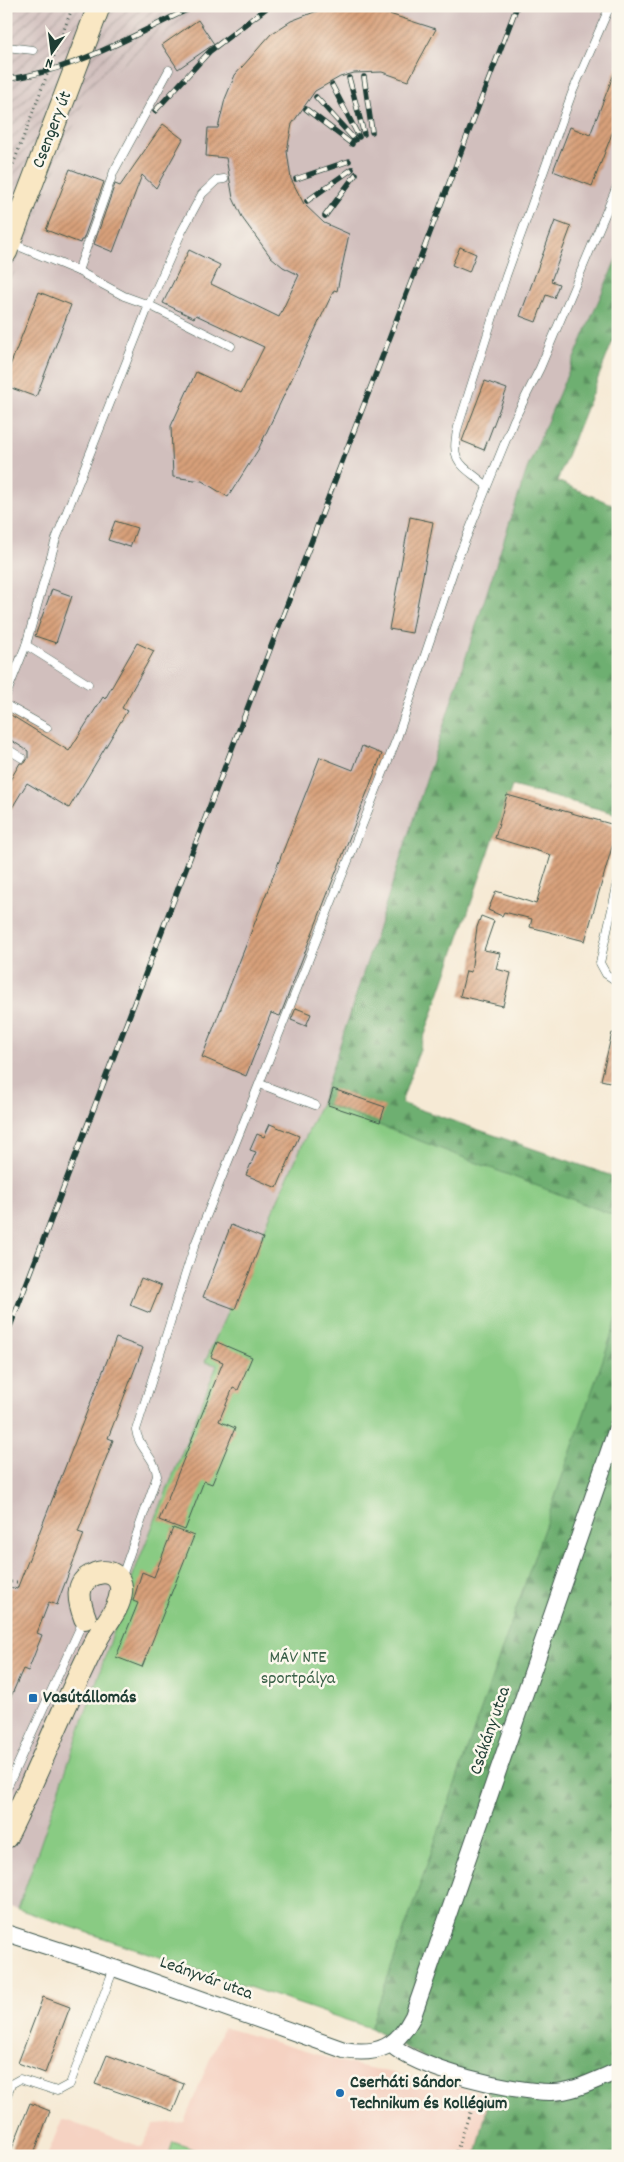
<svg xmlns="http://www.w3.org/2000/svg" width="624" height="2162" viewBox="0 0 624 2162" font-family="Dekko,sans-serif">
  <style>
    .built { fill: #f5d2c2 }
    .industrial { fill: url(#industrial-furrows) }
    .railway { fill: #d1bfbd }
    .forest { fill: url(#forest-firs); stroke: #467652 }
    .park { fill: #89cb83; stroke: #54845c }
    .building { fill: url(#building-hatch) }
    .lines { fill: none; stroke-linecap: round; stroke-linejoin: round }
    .lane-casing { stroke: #3f574c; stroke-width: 9 }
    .street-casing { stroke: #3f574c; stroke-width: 18 }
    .secondary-casing { stroke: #3f574c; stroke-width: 24 }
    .path { stroke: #3f574c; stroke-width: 3; stroke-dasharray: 1 4; stroke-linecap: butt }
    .lane { stroke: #fff; stroke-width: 8 }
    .street { stroke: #fff; stroke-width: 16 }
    .secondary { stroke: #f9e7c3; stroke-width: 22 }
    .rail-casing { stroke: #1f3d34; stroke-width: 5.5 }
    .rail { stroke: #fbf7ec; stroke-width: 4; stroke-dasharray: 11; stroke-linecap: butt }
    .poi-dot { fill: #1f6fb2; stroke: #fbf7ec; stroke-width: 2 }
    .labels { text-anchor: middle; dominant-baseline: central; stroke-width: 5; stroke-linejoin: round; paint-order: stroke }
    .street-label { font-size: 18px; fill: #1f3d34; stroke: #fbf7ec }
    .park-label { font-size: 18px; fill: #3a6048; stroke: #fbf7ec }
    .poi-label { font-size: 18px; font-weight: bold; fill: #1f3d34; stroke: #fbf7ec; text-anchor: start }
  </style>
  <defs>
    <pattern id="industrial-furrows" width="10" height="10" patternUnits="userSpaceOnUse" patternTransform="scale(1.25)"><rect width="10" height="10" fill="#d1bfbd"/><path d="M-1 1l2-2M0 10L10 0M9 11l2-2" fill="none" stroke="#a99c9a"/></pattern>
    <pattern id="forest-firs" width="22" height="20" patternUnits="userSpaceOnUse" patternTransform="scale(1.25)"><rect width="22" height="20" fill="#6eaf71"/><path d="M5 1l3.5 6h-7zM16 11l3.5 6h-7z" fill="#5a905e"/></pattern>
    <pattern id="building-hatch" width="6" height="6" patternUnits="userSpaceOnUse" patternTransform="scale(1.25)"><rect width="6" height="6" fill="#d8a07a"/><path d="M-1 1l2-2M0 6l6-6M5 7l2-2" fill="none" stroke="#af8465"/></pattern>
  </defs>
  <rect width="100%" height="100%" fill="#fbf7ec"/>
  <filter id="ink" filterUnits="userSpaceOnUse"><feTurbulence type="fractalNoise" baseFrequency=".02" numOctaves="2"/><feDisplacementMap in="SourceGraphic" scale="10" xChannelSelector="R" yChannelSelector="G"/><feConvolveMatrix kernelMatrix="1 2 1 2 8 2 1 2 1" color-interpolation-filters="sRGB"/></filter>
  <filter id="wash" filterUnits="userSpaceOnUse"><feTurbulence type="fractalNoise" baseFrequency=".0096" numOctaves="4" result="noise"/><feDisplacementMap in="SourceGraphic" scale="20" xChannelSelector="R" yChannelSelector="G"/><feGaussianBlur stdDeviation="1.12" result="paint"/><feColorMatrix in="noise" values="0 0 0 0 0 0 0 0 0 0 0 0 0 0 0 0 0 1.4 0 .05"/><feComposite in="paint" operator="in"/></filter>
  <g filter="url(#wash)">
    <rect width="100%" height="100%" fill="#f6ead5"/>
    <polygon class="built" points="223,2027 346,2063 490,2094 476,2156 47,2156 62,2119 142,2147 154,2124 184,2122"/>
    <polygon class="industrial" points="6,6 207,6 89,90 6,295"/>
    <polygon class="railway" points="207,6 618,6 618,255 527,469 321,1103 205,1361 217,1364 124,1600 18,1909 6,1906 6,295 89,89"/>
    <g class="forest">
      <polygon points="618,255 618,328 557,481 618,507 618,814 512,786 401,1103 618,1178 618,1217 321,1103 527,469"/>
      <polygon points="618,1316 618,2156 476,2156 490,2094 370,2028"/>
    </g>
    <g class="park">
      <polygon points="321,1103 618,1217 618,1316 370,2028 18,1909 135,1570 217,1365 205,1362"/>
      <polygon points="173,2142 213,2156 168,2156"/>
    </g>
    <g id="blocks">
      <g class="building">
        <polygon points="330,6 385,6 383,12 436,29 408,81 382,72 354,73 340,77 315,91 292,124 287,151 291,179 304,204 324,223 349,234 337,291 334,290 258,450 228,497 202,481 173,477 171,426 196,372 241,393 264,347 196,315 194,318 163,303 189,250 220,265 211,284 279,317 299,275 283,267 270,256 243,219 233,198 226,158 206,156 208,128 218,128 225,99 235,75 271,34 291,21"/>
        <polygon points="198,20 214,44 178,69 162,45"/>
        <polygon points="617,66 618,133 613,131 592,186 553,171 570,127 590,135"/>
        <polygon points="163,124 183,139 156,188 142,175 113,252 94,244 115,184 120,186"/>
        <polygon points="70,169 104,182 83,240 81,240 80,243 46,230"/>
        <polygon points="555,221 571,227 551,281 559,284 554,298 546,295 536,322 520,316"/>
        <polygon points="460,247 476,254 469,272 452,265"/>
        <polygon points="39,292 71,305 36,397 6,386 6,376"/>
        <polygon points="485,381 507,389 484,450 462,441"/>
        <polygon points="410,517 433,522 412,633 389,629"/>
        <polygon points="115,521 137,528 130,547 108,540"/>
        <polygon points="52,589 72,596 56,643 35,636"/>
        <polygon points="137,643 154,651 122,708 127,711 69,808 27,783 6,818 6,787 20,763 25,763 28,758 28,751 6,737 6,712 69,751 103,697 105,699"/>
        <polygon points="362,746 382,754 280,1016 271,1013 246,1076 202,1057 320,757 353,770"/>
        <polygon points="507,795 618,826 585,941 530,927 532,919 504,912 502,916 488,910 496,891 536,904 551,855 495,838"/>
        <polygon points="481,916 494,921 484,950 500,953 496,969 511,973 503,1006 460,996 466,971 471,972 477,927"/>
        <polygon points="296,1008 311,1014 306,1026 291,1020"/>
        <polygon points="612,1033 618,1034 618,1084 601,1080"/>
        <polygon points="333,1089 385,1107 380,1122 328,1105"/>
        <polygon points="270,1124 299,1136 277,1188 246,1175 256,1152 250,1150 257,1134 264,1137"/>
        <polygon points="231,1225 263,1238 235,1309 203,1297"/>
        <polygon points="141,1278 161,1286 150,1313 130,1305"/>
        <polygon points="116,1338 143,1348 108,1438 113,1440 78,1532 84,1534 60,1596 57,1605 49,1602 37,1633 42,1635 28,1671 23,1669 6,1708 6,1586 17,1589"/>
        <polygon points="217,1342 252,1357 238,1390 233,1388 219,1421 235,1428 212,1484 204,1481 185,1530 159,1520 223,1362 211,1357"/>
        <polygon points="173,1528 194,1536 142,1667 116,1657 138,1603 133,1601 142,1572 154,1577"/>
        <polygon points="43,1997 70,2007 45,2073 18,2063"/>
        <polygon points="107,2055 184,2084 173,2111 95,2084"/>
        <polygon points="30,2103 50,2111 33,2156 9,2156"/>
      </g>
    </g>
  </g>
  <g filter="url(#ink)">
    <use href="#blocks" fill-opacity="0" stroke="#3f574c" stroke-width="1"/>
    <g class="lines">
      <g class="lane-casing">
        <g id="lane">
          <polyline points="6,47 33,50"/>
          <polyline points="11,243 78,271 124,296 149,305 231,346"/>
          <polyline points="78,271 114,171 169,70"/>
          <path d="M486 485C461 464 449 463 458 427L506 276 572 93 610 6"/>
          <polyline points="26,645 88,684"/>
          <polyline points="6,695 26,645 56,539 149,305 182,231 202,194 217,180 224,179"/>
          <polyline points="6,705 47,728"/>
          <polyline points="6,748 22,758"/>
          <polyline points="618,882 600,963 606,974 618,982"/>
          <polyline points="260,1084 315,1105"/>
          <path d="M121 1579 157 1476C156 1458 138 1448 136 1430L194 1247 397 738 456 563 514 420 540 368 618 184"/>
          <polyline points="6,1790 84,1619"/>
          <polyline points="6,2098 11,2084 20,2079 57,2091 70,2084 114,1968"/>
        </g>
      </g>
      <g class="street-casing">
        <g id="street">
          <path d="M6 1933 114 1968 344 2050C378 2056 398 2046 413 2016L618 1425"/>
          <path d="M392 2045C417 2069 516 2093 552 2092 575 2092 597 2079 618 2071"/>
        </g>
      </g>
      <g class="secondary-casing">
        <g id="secondary">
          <polyline points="6,252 99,6"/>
          <path d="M6 1837C39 1772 64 1703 97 1639 105 1623 119 1611 121 1592 123 1575 107 1568 93 1575 74 1583 79 1602 85 1618"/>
        </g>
      </g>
      <g class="path">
        <polyline points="6,183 73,6"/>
        <polyline points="6,1582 20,1582"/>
        <polyline points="455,2156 476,2095"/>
      </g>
      <use href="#lane" class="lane"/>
      <use href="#street" class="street"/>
      <use href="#secondary" class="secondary"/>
      <g class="rail-casing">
        <g id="rail">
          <polyline points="364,77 372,132"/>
          <polyline points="349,78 364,134"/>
          <path d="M6 79C73 72 135 34 195 6"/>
          <polyline points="332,85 359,137"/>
          <polyline points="316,97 355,140"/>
          <polyline points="306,109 352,144"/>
          <polyline points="155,111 210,51 269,6"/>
          <polyline points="296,179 349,161"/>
          <polyline points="307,201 352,169"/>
          <polyline points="325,216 356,174"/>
          <polyline points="6,1337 517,6"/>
        </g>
      </g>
      <use href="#rail" class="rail"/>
    </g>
  </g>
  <g class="poi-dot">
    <rect x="28" y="1693" width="10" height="10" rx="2.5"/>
    <circle cx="340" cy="2093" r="5"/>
  </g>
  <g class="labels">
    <g class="street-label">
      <text transform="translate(53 130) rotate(-69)">Csengery út</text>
      <text transform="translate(491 1731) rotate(-71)">Csákány utca</text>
      <text transform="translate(206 1979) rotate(20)">Leányvár utca</text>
    </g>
    <g class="park-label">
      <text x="298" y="1658">MÁV NTE<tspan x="298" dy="21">sportpálya</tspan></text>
    </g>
    <g class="poi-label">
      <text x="43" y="1698">Vasútállomás</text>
      <text x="350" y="2083">Cserháti Sándor<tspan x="350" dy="21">Technikum és Kollégium</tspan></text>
    </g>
  </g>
  <rect width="624" height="2162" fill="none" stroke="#fbf7ec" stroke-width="25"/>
  <g transform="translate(52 52) rotate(194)" stroke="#fbf7ec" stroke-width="4" paint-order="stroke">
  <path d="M0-4L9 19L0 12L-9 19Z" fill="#1f3d34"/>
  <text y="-8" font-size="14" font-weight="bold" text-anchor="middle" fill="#1f3d34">N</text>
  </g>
</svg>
